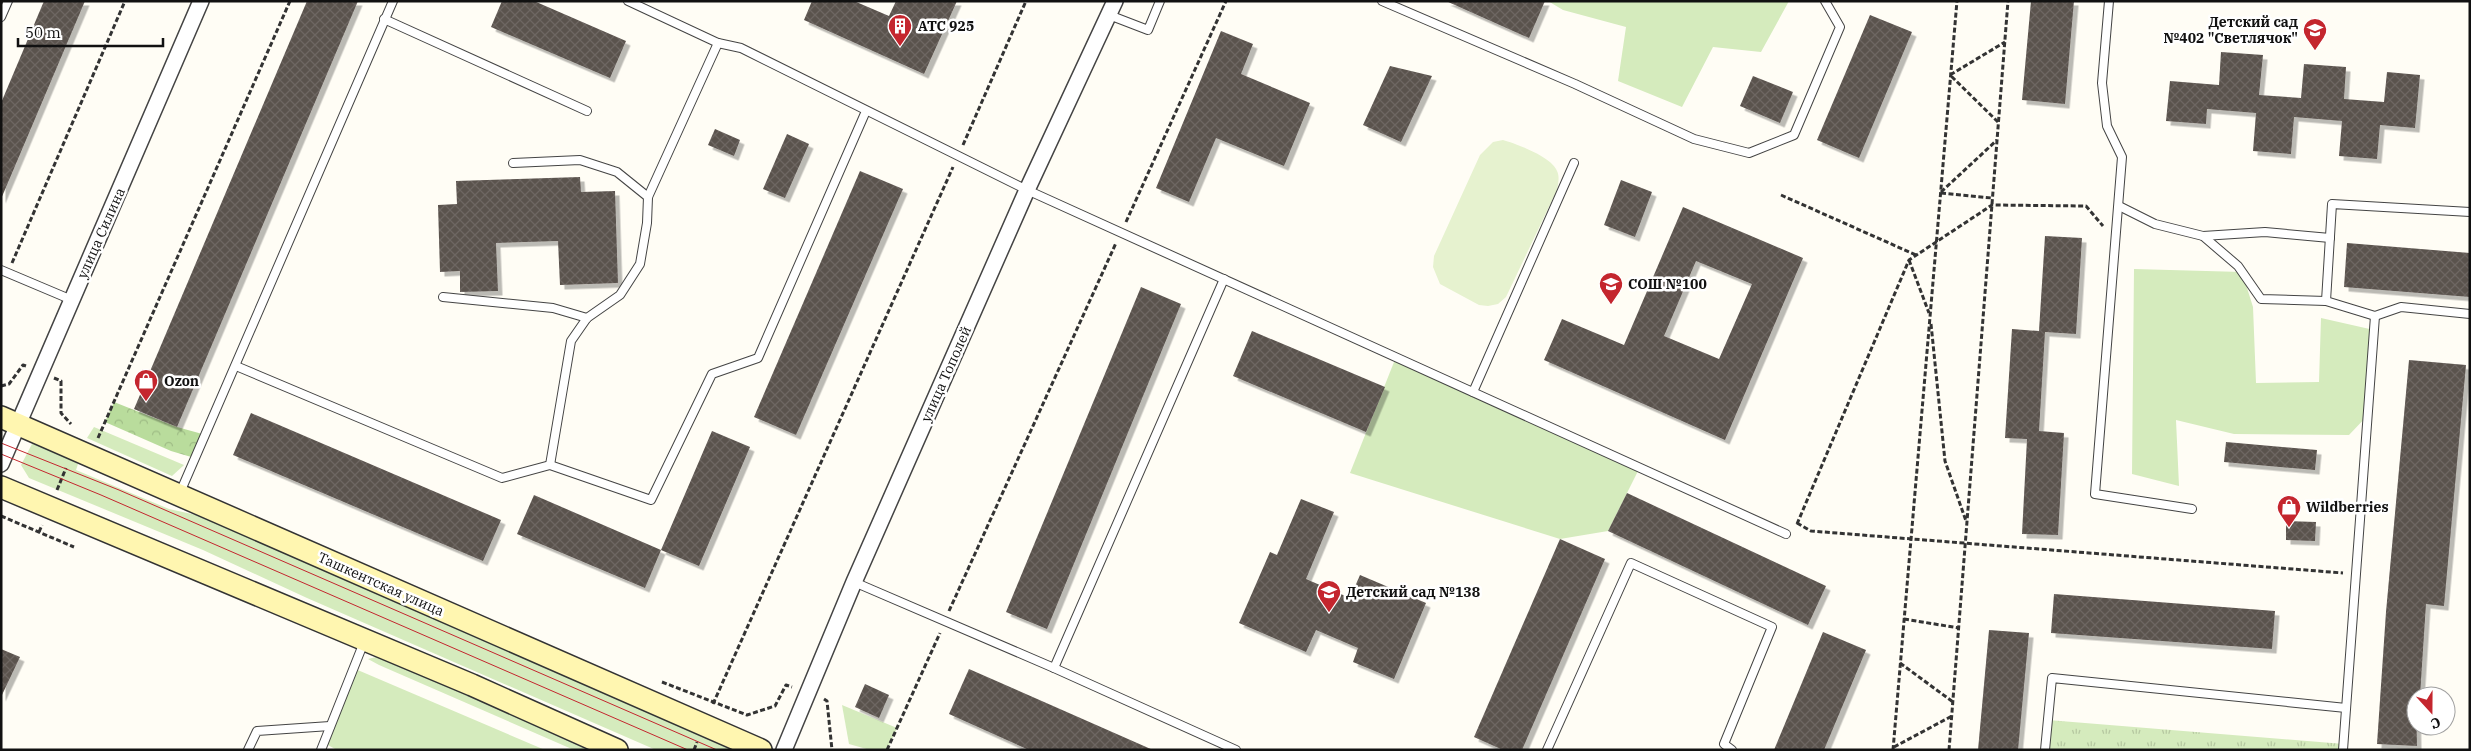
<svg xmlns="http://www.w3.org/2000/svg" width="2471" height="751" viewBox="0 0 2471 751" font-family="'IBM Plex Serif',serif">
  <style>
    .grass { fill: #d5ebbd }
    .forest { fill: url(#forest-crowns) }
    .park { fill: url(#park-tufts) }
    .pitch { fill: #e6f2cf }
    .building { fill: url(#building-cross-hatch); fill-rule: evenodd; filter: url(#shadow) }
    .lines { fill: none; stroke-linecap: round; stroke-linejoin: round }
    .lane-casing { stroke: #444; stroke-width: 10 }
    .street-casing { stroke: #444; stroke-width: 18 }
    .secondary-casing { stroke: #333; stroke-width: 24 }
    .path { stroke: #333; stroke-width: 3; stroke-dasharray: 5 2.5; stroke-linecap: butt }
    .lane { stroke: #fff; stroke-width: 8 }
    .street { stroke: #fff; stroke-width: 15 }
    .secondary { stroke: #fff6b0; stroke-width: 21 }
    .tram { stroke: #c4262e; stroke-width: 1 }
    .labels { text-anchor: middle; dominant-baseline: central; stroke-width: 5; stroke-linejoin: round; paint-order: stroke }
    .poi-label { font-size: 14px; font-weight: bold; fill: #111; stroke: #fff; text-anchor: start }
    .street-label { font-size: 14px; fill: #111; stroke: #fff }
  </style>
  <defs>
    <pattern id="forest-crowns" width="20" height="18" patternUnits="userSpaceOnUse" patternTransform="scale(1.25)"><rect width="20" height="18" fill="#b9dc9c"/><path d="M2 6a3 3 0 1 1 6 0M12 15a3 3 0 1 1 6 0" fill="none" stroke="#9ebc85"/></pattern>
    <pattern id="park-tufts" width="24" height="20" patternUnits="userSpaceOnUse" patternTransform="scale(1.25)"><rect width="24" height="20" fill="#d5ebbd"/><path d="M3 7l-1-3M5 7V3M7 7l1-3M15 17l-1-3M17 17v-4M19 17l1-3" fill="none" stroke="#b6c8a1"/></pattern>
    <pattern id="building-cross-hatch" width="8" height="8" patternUnits="userSpaceOnUse" patternTransform="scale(1.25)"><rect width="8" height="8" fill="#5a524d"/><path d="M0 0l8 8M0 8l8-8" fill="none" stroke="#6d6662"/></pattern>
    <filter id="shadow"><feDropShadow dx="4.5" dy="4.5" stdDeviation="0" flood-color="#0004"/></filter>
  </defs>
  <rect width="100%" height="100%" fill="#fffdf5"/>
  <g class="grass">
    <polygon points="1548,1 1789,1 1761,52 1713,47 1682,107 1618,81 1626,27 1563,10"/>
    <polygon points="2134,269 2242,272 2253,307 2256,383 2319,382 2321,318 2374,330 2368,415 2349,435 2234,434 2176,420 2179,486 2132,474"/>
    <polygon points="1396,357 1640,467 1608,531 1560,539 1350,473"/>
    <polygon points="94,427 184,465 172,476 87,438"/>
    <polygon points="32,444 47,445 78,464 76,470 169,509 219,520 737,750 656,750 307,598 203,550 29,478 21,465"/>
    <polygon points="384,655 601,750 574,750 379,665 368,659"/>
    <polygon points="353,668 545,750 337,750 324,743"/>
    <polygon points="842,705 897,728 887,750 870,750 849,744"/>
  </g>
  <polygon class="forest" points="114,402 177,427 206,435 198,459 171,451 105,422"/>
  <polygon class="park" points="2048,720 2344,744 2343,750 2045,750"/>
  <path class="pitch" d="M1503 140C1517 144 1552 157 1557 171 1560 177 1558 184 1557 190L1506 297 1498 304 1488 306 1479 305 1440 284 1433 267 1434 256 1480 155 1493 142Z"/>
  <g class="building">
    <polygon points="44,1 85,1 1,199 1,103"/>
    <polygon points="307,1 358,1 177,427 134,409"/>
    <polygon points="502,1 534,1 626,41 610,78 491,27"/>
    <polygon points="812,1 854,1 889,16 896,1 957,1 924,74 804,20"/>
    <polygon points="1446,1 1545,1 1529,38"/>
    <polygon points="2031,1 2074,1 2065,104 2022,100"/>
    <polygon points="1870,15 1912,32 1859,158 1817,140"/>
    <polygon points="1221,31 1253,44 1241,74 1310,103 1284,166 1216,138 1189,202 1156,188"/>
    <polygon points="2221,52 2263,55 2259,95 2301,98 2304,64 2346,67 2344,99 2384,102 2387,72 2420,75 2415,128 2380,125 2377,159 2339,156 2342,121 2294,117 2291,154 2253,151 2256,113 2207,109 2206,124 2166,121 2170,81 2219,85"/>
    <polygon points="1390,66 1432,76 1401,142 1363,125"/>
    <polygon points="1753,76 1793,92 1780,123 1740,106"/>
    <polygon points="715,129 740,140 734,156 708,145"/>
    <polygon points="787,134 809,144 785,198 763,189"/>
    <polygon points="860,171 903,189 796,435 754,417"/>
    <polygon points="580,177 581,192 615,191 618,283 560,285 558,241 496,243 498,291 460,292 460,271 440,272 438,205 457,204 456,181"/>
    <polygon points="1621,180 1652,192 1635,237 1604,225"/>
    <path d="M1683 207 1803 258 1725 440 1544 360 1562 319 1624 345ZM1696 261 1752 284 1719 359 1664 336Z"/>
    <polygon points="2045,236 2082,238 2076,334 2045,332 2039,431 2064,433 2058,535 2022,534 2027,439 2005,438 2012,329 2039,331"/>
    <polygon points="2347,243 2470,253 2470,297 2344,287"/>
    <polygon points="1141,287 1181,304 1047,629 1006,612"/>
    <polygon points="1252,331 1385,387 1366,432 1233,376"/>
    <polygon points="2409,360 2466,365 2444,606 2426,604 2420,696 2416,696 2417,746 2377,744 2386,612"/>
    <polygon points="251,413 501,520 483,561 233,455"/>
    <polygon points="712,431 750,447 699,566 661,550 645,588 517,534 534,495 661,550"/>
    <polygon points="2226,442 2317,450 2315,470 2224,462"/>
    <polygon points="1627,493 1826,586 1808,625 1608,531"/>
    <polygon points="1301,499 1334,512 1306,579 1350,598 1360,575 1426,603 1394,679 1353,662 1358,648 1316,630 1306,652 1239,623 1270,552 1277,555"/>
    <polygon points="2286,521 2316,522 2315,541 2286,540"/>
    <polygon points="1560,539 1605,559 1522,750 1503,750 1474,737"/>
    <polygon points="2054,594 2275,611 2272,649 2051,633"/>
    <polygon points="1989,630 2029,633 2018,750 1978,750"/>
    <polygon points="1823,632 1866,650 1824,750 1774,750"/>
    <polygon points="1,649 20,657 1,697"/>
    <polygon points="969,669 1153,750 1029,750 949,714"/>
    <polygon points="865,684 889,695 879,718 855,707"/>
  </g>
  <g class="lines">
    <g class="lane-casing">
      <g id="lane">
        <polyline points="628,1 718,43 741,48 1027,190 1786,534"/>
        <polyline points="1382,1 1575,84 1694,139 1749,153 1794,135 1840,27 1825,1"/>
        <polyline points="2109,1 2102,83 2107,126 2122,157 2095,494 2192,509"/>
        <polyline points="1109,15 1148,30 1160,1"/>
        <polyline points="1,17 8,1"/>
        <polyline points="384,19 587,111"/>
        <polyline points="513,163 580,160 617,172 648,197"/>
        <polyline points="2119,206 2155,224 2203,236 2238,266 2261,299 2326,301 2375,316 2401,307 2470,314"/>
        <polyline points="2203,236 2265,232 2330,238"/>
        <polyline points="1,270 72,300"/>
        <polyline points="443,297 553,308 587,318"/>
        <polyline points="2326,301 2332,204 2470,212"/>
        <polyline points="236,366 502,478 550,465 651,500 712,374 758,358 866,111"/>
        <polyline points="1473,392 1574,163"/>
        <polyline points="550,465 571,341 587,318 620,295 640,264 647,223 648,197 718,43"/>
        <polyline points="179,495 393,1"/>
        <polyline points="854,582 1054,668 1236,750"/>
        <polyline points="1054,668 1224,279"/>
        <polyline points="248,750 257,731 330,726"/>
        <polyline points="321,750 364,642"/>
        <polyline points="1547,750 1631,563 1772,627 1724,744 1732,750"/>
        <polyline points="2045,750 2052,678 2346,708"/>
        <polyline points="2343,750 2375,316"/>
      </g>
    </g>
    <g class="street-casing">
      <g id="street">
        <polyline points="1,464 201,1"/>
        <polyline points="784,750 854,582 1027,190 1115,1"/>
      </g>
    </g>
    <g class="secondary-casing">
      <g id="secondary">
        <polyline points="1,417 761,750"/>
        <polyline points="1,487 472,685 617,750"/>
      </g>
    </g>
    <g class="path">
      <polyline points="1998,122 1950,75 2005,42"/>
      <polyline points="963,145 1026,1"/>
      <polyline points="1941,192 1997,140"/>
      <polyline points="1941,193 1992,198"/>
      <polyline points="1781,195 1916,255"/>
      <polyline points="1126,222 1226,1"/>
      <polyline points="1909,260 1929,313"/>
      <polyline points="12,263 125,1"/>
      <polyline points="1931,324 1945,461 1966,521"/>
      <polyline points="54,378 61,381 61,413 71,424"/>
      <polyline points="1,386 9,384 23,365 26,366"/>
      <polyline points="98,438 290,1"/>
      <polyline points="57,490 66,468"/>
      <polyline points="1,516 74,547"/>
      <polyline points="1797,523 1811,531 2343,573"/>
      <polyline points="1797,524 1909,260 1992,205 2086,206 2103,226"/>
      <polyline points="39,532 42,525"/>
      <polyline points="949,611 1116,243"/>
      <polyline points="1904,619 1959,628"/>
      <polyline points="1900,663 1953,702"/>
      <polyline points="662,682 747,715 775,706 786,685 792,687"/>
      <polyline points="824,699 827,701 832,750"/>
      <polyline points="713,704 953,167"/>
      <polyline points="1894,747 1952,716"/>
      <polyline points="694,750 697,742"/>
      <polyline points="887,750 940,633"/>
      <polyline points="1893,750 1957,1"/>
      <polyline points="1949,750 2008,1"/>
    </g>
    <use href="#lane" class="lane"/>
    <use href="#street" class="street"/>
    <use href="#secondary" class="secondary"/>
    <g class="tram">
      <polyline points="1,443 119,490 717,750"/>
      <polyline points="1,454 101,495 688,750"/>
    </g>
  </g>
  <defs>
    <g id="building-pin" transform="scale(1.25)"><path d="M0 17L-7.5 6A9.5 9.5 0 1 1 7.5 6Z" fill="#c4262e" stroke="#fff"/><path d="M-4-6H4V6H1V3H-1V6H-4ZM-2.5-4.3h1.7v1.8h-1.7ZM.8-4.3h1.7v1.8H.8ZM-2.5-1h1.7V.8h-1.7ZM.8-1h1.7V.8H.8Z" fill="#fff"/></g>
    <g id="school-pin" transform="scale(1.25)"><path d="M0 17L-7.5 6A9.5 9.5 0 1 1 7.5 6Z" fill="#c4262e" stroke="#fff"/><path d="M0-5L7-2L0 1L-7-2ZM-4 1L0 2.5L4 1V4Q0 6-4 4Z" fill="#fff"/></g>
    <g id="shop-pin" transform="scale(1.25)"><path d="M0 17L-7.5 6A9.5 9.5 0 1 1 7.5 6Z" fill="#c4262e" stroke="#fff"/><path d="M-5-2.5h2.3a2.7 3.5 0 0 1 5.4 0H5L5.5 6h-11ZM-1.5-2.5h3a1.5 2.3 0 0 0-3 0Z" fill="#fff"/></g>
  </defs>
  <g fill-rule="evenodd">
    <use href="#building-pin" x="900" y="26"/>
    <use href="#school-pin" x="2315" y="30"/>
    <use href="#school-pin" x="1611" y="284"/>
    <use href="#shop-pin" x="146" y="381"/>
    <use href="#shop-pin" x="2289" y="507"/>
    <use href="#school-pin" x="1329" y="592"/>
  </g>
  <g class="labels">
    <g class="poi-label">
      <text x="2298" y="22" text-anchor="end">Детский сад<tspan x="2298" dy="16">№402 "Светлячок"</tspan></text>
      <text x="918" y="26">АТС 925</text>
      <text x="1628" y="284">СОШ №100</text>
      <text x="164" y="381">Ozon</text>
      <text x="2306" y="507">Wildberries</text>
      <text x="1346" y="592">Детский сад №138</text>
    </g>
    <g class="street-label">
      <text transform="translate(101 233) rotate(-66)">улица Силина</text>
      <text transform="translate(946 374) rotate(-66)">улица Тополей</text>
      <text transform="translate(381 584) rotate(24)">Ташкентская улица</text>
    </g>
  </g>
  <rect width="2471" height="751" fill="none" stroke="#111111" stroke-width="5"/>
  <g transform="translate(2431 711) rotate(159)"><circle r="24" fill="#ffffff" stroke="#a0a0a0"/>
  <path d="M0-4L9 19L0 12L-9 19Z" fill="#c4262e"/>
  <text y="-8" font-size="14" font-weight="bold" text-anchor="middle" fill="#111111">С</text>
  </g>
  <path d="M18 38v8h145v-8" fill="none" stroke="#111111" stroke-width="2.5"/>
  <text x="25" y="38" font-size="15" fill="#111111" stroke="#ffffff" stroke-width="4" paint-order="stroke">50 m</text>
</svg>
